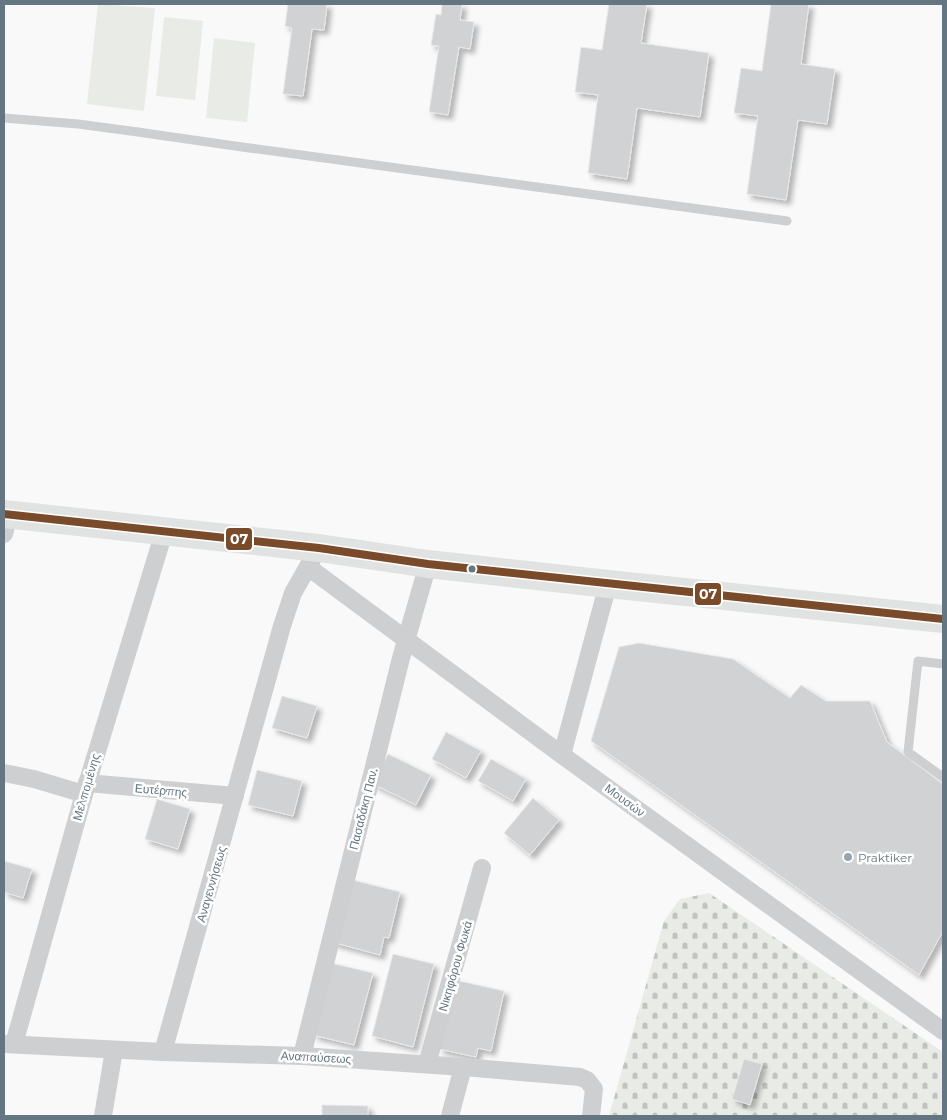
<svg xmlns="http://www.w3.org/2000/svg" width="947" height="1120" viewBox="0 0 947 1120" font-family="Montserrat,sans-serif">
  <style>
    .cemetery { fill: url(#cemetery-stones) }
    .garden { fill: #e8ebe6 }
    .building { fill: #d0d2d3; stroke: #e8e8e8; filter: url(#shadow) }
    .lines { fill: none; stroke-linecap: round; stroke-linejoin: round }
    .lane { stroke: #cecfd0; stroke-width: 9 }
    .street { stroke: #cecfd0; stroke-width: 18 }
    .primary { stroke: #e1e2e2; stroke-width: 28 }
    .bus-1-casing { stroke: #fff; stroke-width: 11 }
    .bus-1 { stroke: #7a4b2a; stroke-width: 8 }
    .bus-dot { fill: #657683; stroke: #fff; stroke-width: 2 }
    .poi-dot { fill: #99a4ac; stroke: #fff; stroke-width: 2 }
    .labels { text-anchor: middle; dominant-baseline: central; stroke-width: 5; stroke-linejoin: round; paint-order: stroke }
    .street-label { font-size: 12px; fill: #657683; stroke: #fff }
    .poi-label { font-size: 12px; fill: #657683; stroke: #fff; text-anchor: start }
    .line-badge { stroke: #fff; stroke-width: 2 }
    .badge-label { font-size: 14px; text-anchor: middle; font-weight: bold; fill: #fff }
  </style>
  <defs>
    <pattern id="cemetery-stones" width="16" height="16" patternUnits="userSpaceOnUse" patternTransform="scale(1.25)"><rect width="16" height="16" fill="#e8ebe6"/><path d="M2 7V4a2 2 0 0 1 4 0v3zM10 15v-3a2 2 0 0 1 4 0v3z" fill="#c0c3c0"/></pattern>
    <filter id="shadow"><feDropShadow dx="4.5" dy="4.5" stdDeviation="2.5" flood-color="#0004"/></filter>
  </defs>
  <rect width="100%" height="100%" fill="#f9f9f9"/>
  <polygon class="cemetery" points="709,893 943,1052 943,1116 609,1116 664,921 680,899"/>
  <g class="garden">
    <polygon points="98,4 155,8 144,111 87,104"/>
    <polygon points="164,17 203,21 195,100 156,96"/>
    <polygon points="214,38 255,43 247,122 206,118"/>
  </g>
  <g class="building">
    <polygon points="288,4 327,4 324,30 312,29 303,96 283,94 292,28 285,26"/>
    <polygon points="442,4 462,4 460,20 474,22 470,49 459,47 448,115 429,112 439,46 431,45 436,14 441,15"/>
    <polygon points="609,4 647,4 641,43 709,53 700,117 637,108 627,179 588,173 598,95 575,92 581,47 602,50"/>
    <polygon points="771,4 809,4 801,64 835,69 827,124 798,120 786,200 747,194 758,116 734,113 741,68 762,71"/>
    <polygon points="639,643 733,659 790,698 801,685 826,701 870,701 887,742 943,784 943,931 919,975 591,741 619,647"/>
    <polygon points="282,696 317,706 307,738 272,728"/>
    <polygon points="446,732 481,751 466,778 432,759"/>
    <polygon points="388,754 431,775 416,805 373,784"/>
    <polygon points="491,759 526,779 513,801 478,781"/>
    <polygon points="257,770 302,781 293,816 248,805"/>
    <polygon points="533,798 559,820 530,855 504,833"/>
    <polygon points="157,799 190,809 178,849 145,839"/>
    <polygon points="4,861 32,869 23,898 4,892"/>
    <polygon points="349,879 400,892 389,938 384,937 380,955 332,942"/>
    <polygon points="393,954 434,964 413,1047 372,1036"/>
    <polygon points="331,963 373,973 354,1045 313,1035"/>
    <polygon points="455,980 504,991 491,1051 478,1048 476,1057 439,1049"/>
    <polygon points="744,1059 762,1064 750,1105 732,1099"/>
    <polygon points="322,1105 368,1106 368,1116 322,1116"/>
  </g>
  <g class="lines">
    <g class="lane">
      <polyline points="4,118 78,124 138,132 235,146 787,221"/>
      <polyline points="943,664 918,661 908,752 943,777"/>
    </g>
    <g class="street">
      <polyline points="4,534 9,515"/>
      <polyline points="308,567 562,755 943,1031"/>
      <polyline points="562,755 608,584"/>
      <polyline points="4,773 34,779 84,794"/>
      <polyline points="87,783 235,796"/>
      <polyline points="4,1044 163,1052 302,1056 463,1067 580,1077 587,1080 594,1089 591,1116"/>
      <polyline points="14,1044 84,794 164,532"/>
      <polyline points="163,1052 282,626 293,593 314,556"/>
      <polyline points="302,1056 401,658 428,564"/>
      <polyline points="427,1064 482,868"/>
      <polyline points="103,1116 114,1050"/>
      <polyline points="450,1116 463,1067"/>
    </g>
    <polyline class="primary" points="4,514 319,548 428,564 608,584 943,619"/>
    <g class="bus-1-casing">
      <polyline id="bus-1" points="4,514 319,548 428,564 943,619"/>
    </g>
    <use href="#bus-1" class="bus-1"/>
  </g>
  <circle class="bus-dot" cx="472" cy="569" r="4.5"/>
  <circle class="poi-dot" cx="848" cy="857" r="5"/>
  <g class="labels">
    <g class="street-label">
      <text transform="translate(86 787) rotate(-74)">Μελπομένης</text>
      <text transform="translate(161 790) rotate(5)">Ευτέρπης</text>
      <text transform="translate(625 800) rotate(36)">Μουσών</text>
      <text transform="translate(363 809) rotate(-76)">Πασαδάκη Παν.</text>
      <text transform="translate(211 884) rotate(-74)">Αναγεννήσεως</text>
      <text transform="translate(455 966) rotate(-74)">Νικηφόρου Φωκά</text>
      <text transform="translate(316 1057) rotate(3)">Αναπαύσεως</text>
    </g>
    <g class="poi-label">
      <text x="858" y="857">Praktiker</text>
    </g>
  </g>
  <g class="line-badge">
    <rect x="225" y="527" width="28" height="24" rx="5" fill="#7a4b2a"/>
    <rect x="694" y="582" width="28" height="24" rx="5" fill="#7a4b2a"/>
  </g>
  <g class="badge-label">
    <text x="239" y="544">07</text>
    <text x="708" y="599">07</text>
  </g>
  <rect width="947" height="1120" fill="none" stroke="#657683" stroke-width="10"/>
</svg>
